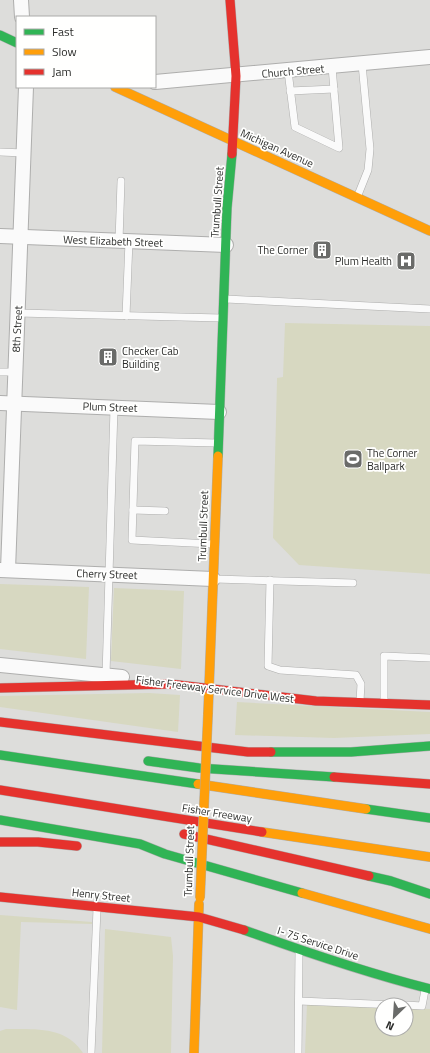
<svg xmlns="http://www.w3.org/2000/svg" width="430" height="1053" viewBox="0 0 430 1053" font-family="'Titillium Web',sans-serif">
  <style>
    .green { fill: #d7d8c1 }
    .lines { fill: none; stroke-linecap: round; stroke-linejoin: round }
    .lane-casing { stroke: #aeaead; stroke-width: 8 }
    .street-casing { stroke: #aeaead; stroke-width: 16 }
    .fast-casing { stroke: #aeaead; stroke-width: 10 }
    .slow-casing { stroke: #aeaead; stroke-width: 10 }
    .jam-casing { stroke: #aeaead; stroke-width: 10 }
    .lane { stroke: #fafafa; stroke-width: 7 }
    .street { stroke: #fafafa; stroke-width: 14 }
    .fast { stroke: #30b455; stroke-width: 9 }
    .slow { stroke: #ff9f0a; stroke-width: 9 }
    .jam { stroke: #e5322d; stroke-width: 9 }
    .slow-bridge-casing { stroke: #aeaead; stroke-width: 10; stroke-linecap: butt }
    .slow-bridge { stroke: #ff9f0a; stroke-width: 9 }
    .labels { text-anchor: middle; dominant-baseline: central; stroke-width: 3.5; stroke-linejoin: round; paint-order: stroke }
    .street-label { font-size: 11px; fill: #2c2d2b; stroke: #fffffe }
    .poi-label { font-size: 11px; fill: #2c2d2b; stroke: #fffffe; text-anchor: end }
  </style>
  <rect width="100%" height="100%" fill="#dddddb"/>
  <g class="green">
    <polygon points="285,323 430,326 430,574 299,565 273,538 277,380 277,378 283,377"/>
    <polygon points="0,584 89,587 86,659 0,649"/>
    <polygon points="114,588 184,591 181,669 111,661"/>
    <polygon points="149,693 180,695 178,732 0,707 0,696"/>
    <polygon points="237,702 430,712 430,734 334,738 235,735"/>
    <polygon points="0,915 92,922 92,924 21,922 17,1010 0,1007"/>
    <polygon points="105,929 171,937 173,956 171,1053 102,1053"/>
    <polygon points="307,1004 382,1007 382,1029 406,1029 406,1008 430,1009 430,1053 305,1053"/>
    <path d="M6 1029C35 1029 66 1026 83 1053H0V1031Z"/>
  </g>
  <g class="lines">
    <g class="lane-casing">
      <g id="lane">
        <polyline points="288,71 295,127 339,148 332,67"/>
        <polyline points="290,91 334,89"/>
        <polyline points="0,152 24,153"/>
        <polyline points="358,195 368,170 370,149 362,64"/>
        <polyline points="119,241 121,181"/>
        <polyline points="226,299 430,309"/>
        <polyline points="18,313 221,318"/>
        <polyline points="126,316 129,241"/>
        <polyline points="0,372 15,372"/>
        <polyline points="133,510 165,511"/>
        <polyline points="212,544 132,540 135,441 217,443"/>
        <polyline points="215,579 353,583"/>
        <polyline points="270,580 268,666 280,670 356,675 361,684 360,701"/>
        <polyline points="106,675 114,408"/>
        <polyline points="384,702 384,656 430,658"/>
        <polyline points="299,1001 397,1005"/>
        <polyline points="406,1005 422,1006 425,990"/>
        <polyline points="91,1053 97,909"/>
        <polyline points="298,1053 299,951"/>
      </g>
    </g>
    <g class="street-casing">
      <g id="street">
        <polyline points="21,0 22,17"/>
        <polyline points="155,82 430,57"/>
        <polyline points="0,236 226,245"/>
        <polyline points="0,403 219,412"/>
        <polyline points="0,570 213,579"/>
        <polyline points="8,570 26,87"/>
        <polyline points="0,665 122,677"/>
      </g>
    </g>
    <g class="fast-casing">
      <g id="fast">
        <polyline points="0,35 17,43"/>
        <polyline points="218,456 227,208 232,154"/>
        <polyline points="271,752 351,752 430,746"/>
        <polyline points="0,755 198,784"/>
        <polyline points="148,761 199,768 334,777"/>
        <polyline points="366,809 430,818"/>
        <polyline points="0,820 140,844 165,854 302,893"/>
        <polyline points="369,876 391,881 430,894"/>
        <path d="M244 930C305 952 367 973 430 989"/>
      </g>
    </g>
    <g class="slow-casing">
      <g id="slow">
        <polyline points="115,87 430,231"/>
        <polyline points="208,714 218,456"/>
        <polyline points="198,784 366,809"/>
        <polyline points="262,832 430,857"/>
        <polyline points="302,893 430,929"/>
        <polyline points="194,1053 199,904"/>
      </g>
    </g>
    <g class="jam-casing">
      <g id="jam">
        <polyline points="230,0 236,76 232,154"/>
        <polyline points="170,684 316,701 430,705"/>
        <polyline points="0,688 170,684"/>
        <polyline points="0,722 248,752 271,752"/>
        <polyline points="334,777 430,784"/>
        <polyline points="0,790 262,832"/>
        <polyline points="184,834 369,876"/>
        <polyline points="0,842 38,842 77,846"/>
        <polyline points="0,897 199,917 244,930"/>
      </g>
    </g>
    <use href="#lane" class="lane"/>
    <use href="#street" class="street"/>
    <use href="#fast" class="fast"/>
    <use href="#slow" class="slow"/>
    <use href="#jam" class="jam"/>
    <g class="slow-bridge-casing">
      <polyline id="slow-bridge" points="200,898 208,714"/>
    </g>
    <use href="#slow-bridge" class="slow-bridge"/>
  </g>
  <defs>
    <g id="building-square" transform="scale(1)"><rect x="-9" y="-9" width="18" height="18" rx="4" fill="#6a6b69" stroke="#fffffe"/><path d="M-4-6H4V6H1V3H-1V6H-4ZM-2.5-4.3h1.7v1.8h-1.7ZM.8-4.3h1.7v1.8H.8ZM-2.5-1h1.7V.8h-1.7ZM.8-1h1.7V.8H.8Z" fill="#fff"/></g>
    <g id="hospital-square" transform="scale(1)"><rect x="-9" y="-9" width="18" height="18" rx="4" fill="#6a6b69" stroke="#fffffe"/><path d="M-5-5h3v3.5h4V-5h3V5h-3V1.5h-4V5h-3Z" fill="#fff"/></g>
    <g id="stadium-square" transform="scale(1)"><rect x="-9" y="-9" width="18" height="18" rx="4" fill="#6a6b69" stroke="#fffffe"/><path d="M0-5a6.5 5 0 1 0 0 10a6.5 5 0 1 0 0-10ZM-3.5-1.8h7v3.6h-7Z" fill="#fff"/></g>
  </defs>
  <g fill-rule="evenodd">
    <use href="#building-square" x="322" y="250"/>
    <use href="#hospital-square" x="406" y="261"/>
    <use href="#building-square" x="108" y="357"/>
    <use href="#stadium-square" x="353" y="459"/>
  </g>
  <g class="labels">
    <g class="street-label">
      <text transform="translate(293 71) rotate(-5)">Church Street</text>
      <text transform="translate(277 148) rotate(24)">Michigan Avenue</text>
      <text transform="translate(217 202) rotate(-86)">Trumbull Street</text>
      <text transform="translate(113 241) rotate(2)">West Elizabeth Street</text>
      <text transform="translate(17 329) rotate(-87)">8th Street</text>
      <text transform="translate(110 407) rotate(2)">Plum Street</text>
      <text transform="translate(203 526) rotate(-88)">Trumbull Street</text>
      <text transform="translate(107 574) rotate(2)">Cherry Street</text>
      <text transform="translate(215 689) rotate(7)">Fisher Freeway Service Drive West</text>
      <text transform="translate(217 813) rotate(9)">Fisher Freeway</text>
      <text transform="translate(189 861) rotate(-88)">Trumbull Street</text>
      <text transform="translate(101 895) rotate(6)">Henry Street</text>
      <text transform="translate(318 943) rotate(18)">I- 75 Service Drive</text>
    </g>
    <g class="poi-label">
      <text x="308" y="250">The Corner</text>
      <text x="392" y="261">Plum Health</text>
      <text x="122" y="351" text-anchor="start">Checker Cab<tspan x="122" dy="13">Building</tspan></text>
      <text x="367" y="453" text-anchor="start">The Corner<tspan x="367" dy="13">Ballpark</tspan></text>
    </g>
  </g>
  <rect x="16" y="16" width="140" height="72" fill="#fffffe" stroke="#ababaa"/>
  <rect x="24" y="29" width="20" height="6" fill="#30b455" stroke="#ababaa"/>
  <text x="52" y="36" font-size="12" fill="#2c2d2b">Fast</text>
  <rect x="24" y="49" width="20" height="6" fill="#ff9f0a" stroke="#ababaa"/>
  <text x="52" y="56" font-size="12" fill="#2c2d2b">Slow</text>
  <rect x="24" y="69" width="20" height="6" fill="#e5322d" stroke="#ababaa"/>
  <text x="52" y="76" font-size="12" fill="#2c2d2b">Jam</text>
  <g transform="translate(394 1017) rotate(205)"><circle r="19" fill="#fffffe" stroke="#ababaa"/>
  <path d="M0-3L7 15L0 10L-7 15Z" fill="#6a6b69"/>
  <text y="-6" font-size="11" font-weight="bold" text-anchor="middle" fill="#2c2d2b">N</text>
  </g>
</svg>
